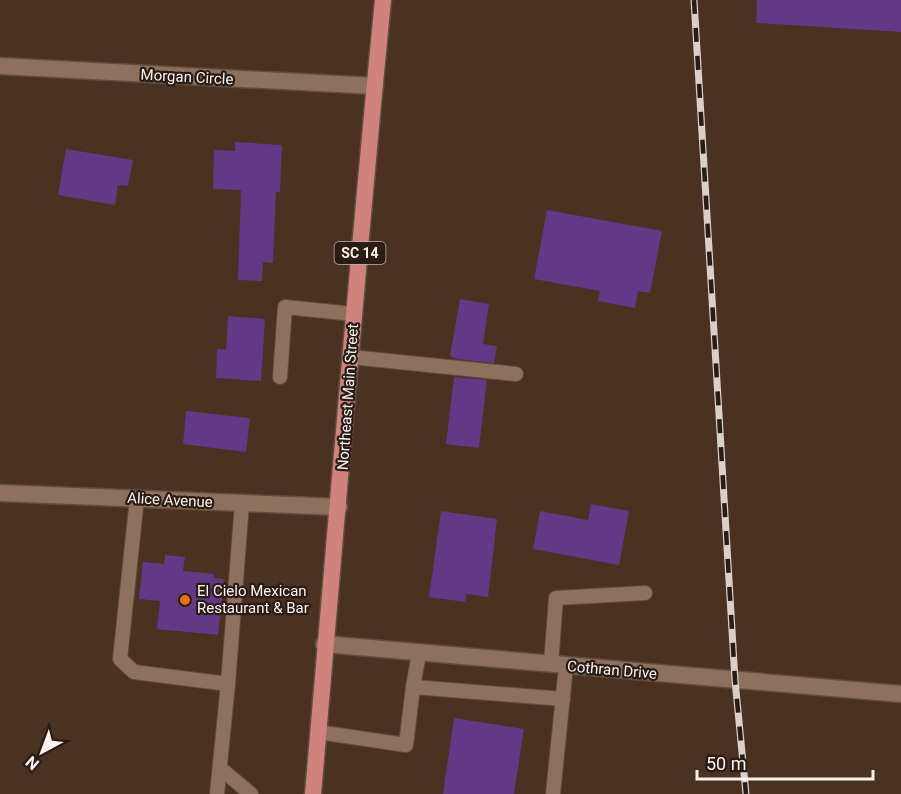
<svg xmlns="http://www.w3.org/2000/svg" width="901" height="794" viewBox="0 0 901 794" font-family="Roboto,sans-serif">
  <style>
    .building { fill: #633886 }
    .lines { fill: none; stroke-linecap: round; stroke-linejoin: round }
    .service-casing { stroke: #614d3e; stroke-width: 16 }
    .minor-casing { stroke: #614d3e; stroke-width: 19 }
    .primary-casing { stroke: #614d3e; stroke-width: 19 }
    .service { stroke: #8e715d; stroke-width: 14 }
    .minor { stroke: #8e715d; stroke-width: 16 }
    .primary { stroke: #cf837c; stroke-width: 16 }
    .rail-casing { stroke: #dccfc6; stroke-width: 7 }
    .rail { stroke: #281c14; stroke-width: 4.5; stroke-dasharray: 14; stroke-linecap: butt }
    .food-dot { fill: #e8710a; stroke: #281c14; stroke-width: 2 }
    .labels { text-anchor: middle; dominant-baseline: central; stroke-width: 4.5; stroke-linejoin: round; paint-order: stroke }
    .shield { fill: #281c14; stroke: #bdb2ab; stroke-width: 1.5 }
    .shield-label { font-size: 14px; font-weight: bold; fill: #fdf3ec }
    .street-label { font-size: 15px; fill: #fdf3ec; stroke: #281c14 }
    .poi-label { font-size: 15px; fill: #fdf3ec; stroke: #281c14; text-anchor: start }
  </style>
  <rect width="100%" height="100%" fill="#4b311f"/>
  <g class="building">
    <polygon points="757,0 901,0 901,32 756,23"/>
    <polygon points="235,142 282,145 280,192 276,192 273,263 263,262 262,281 238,280 241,190 213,189 214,150 235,151"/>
    <polygon points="66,149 133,160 128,186 118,185 115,205 58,195"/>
    <polygon points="547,210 662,231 650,293 638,291 635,308 598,301 600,291 534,279"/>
    <polygon points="460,299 489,304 483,344 497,346 494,363 456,359 450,356"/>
    <polygon points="228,316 265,319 261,381 216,378 217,349 226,350"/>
    <polygon points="454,377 487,380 479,448 446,444"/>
    <polygon points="186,411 250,418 246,452 183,444"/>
    <polygon points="591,504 629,511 619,565 533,549 540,511 588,520"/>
    <polygon points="441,511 497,519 488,597 466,594 465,602 429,597"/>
    <polygon points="165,555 185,557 183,571 214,574 214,578 224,579 218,635 157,629 160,601 139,599 143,562 164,564"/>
    <polygon points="454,718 524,729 514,794 443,794"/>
  </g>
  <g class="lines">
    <g class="service-casing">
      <g id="service">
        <polyline points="351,357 516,374"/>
        <polyline points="280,377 285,307 354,314"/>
        <polyline points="137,498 120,659 134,672 228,684 217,794"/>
        <polyline points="551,664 556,598 645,593"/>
        <polyline points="228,684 242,503"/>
        <polyline points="413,687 419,653"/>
        <polyline points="318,732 406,745 413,687 563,699"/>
        <polyline points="220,768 251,794"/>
        <polyline points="553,794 566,666"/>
      </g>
    </g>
    <g class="minor-casing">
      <g id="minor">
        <polyline points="0,66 375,86"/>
        <polyline points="0,493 339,507"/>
        <polyline points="324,644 901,694"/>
      </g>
    </g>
    <g class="primary-casing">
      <path id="primary" d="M313 794C336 529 357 264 383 0"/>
    </g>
    <use href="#service" class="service"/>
    <use href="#minor" class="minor"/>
    <use href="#primary" class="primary"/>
    <g class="rail-casing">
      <polyline id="rail" points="694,0 735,680 746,794"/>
    </g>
    <use href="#rail" class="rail"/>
  </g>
  <circle class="food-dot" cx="185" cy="600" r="6"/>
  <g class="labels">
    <rect class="shield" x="334.5" y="242" width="51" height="22" rx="4.5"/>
    <g class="shield-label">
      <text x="360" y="253">SC 14</text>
    </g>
    <g class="street-label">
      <text transform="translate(187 77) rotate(3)">Morgan Circle</text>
      <text transform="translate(348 397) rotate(-86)">Northeast Main Street</text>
      <text transform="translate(170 500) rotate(3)">Alice Avenue</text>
      <text transform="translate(612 670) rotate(5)">Cothran Drive</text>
    </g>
    <g class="poi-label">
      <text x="197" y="591">El Cielo Mexican<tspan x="197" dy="17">Restaurant &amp; Bar</tspan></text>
    </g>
  </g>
  <g transform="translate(42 752) rotate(221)" stroke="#281c14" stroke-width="4.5" paint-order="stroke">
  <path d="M0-4.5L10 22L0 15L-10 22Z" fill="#fdf3ec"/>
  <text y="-9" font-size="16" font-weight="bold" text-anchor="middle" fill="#fdf3ec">N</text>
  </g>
  <path d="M697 770v9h176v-9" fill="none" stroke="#fdf3ec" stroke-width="3"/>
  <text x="706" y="770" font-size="18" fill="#fdf3ec" stroke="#281c14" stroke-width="4.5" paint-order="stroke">50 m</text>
</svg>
